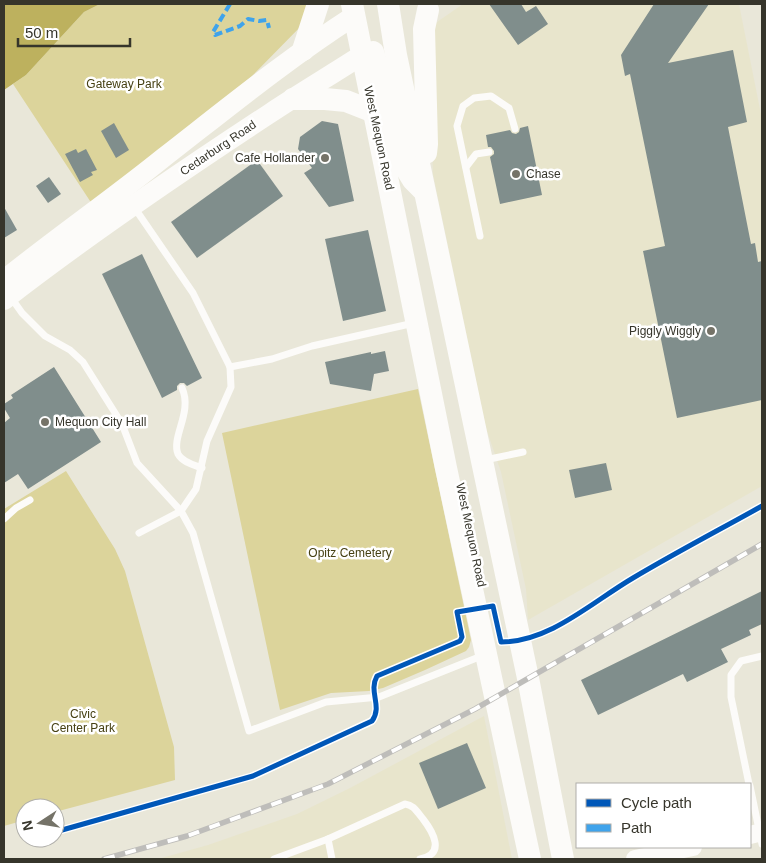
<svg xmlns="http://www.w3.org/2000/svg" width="766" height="863" viewBox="0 0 766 863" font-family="Helvetica,sans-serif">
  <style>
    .built { fill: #e8e5cc }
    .green { fill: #dcd49b }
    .water { fill: #bdb15e }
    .building { fill: #808e8c }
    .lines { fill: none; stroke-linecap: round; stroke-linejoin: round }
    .service { stroke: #fcfbf9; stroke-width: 7 }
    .tertiary { stroke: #fcfbf9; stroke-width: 18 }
    .secondary { stroke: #fcfbf9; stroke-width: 20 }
    .primary { stroke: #fcfbf9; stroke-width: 22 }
    .rail-casing { stroke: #bebdba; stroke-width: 5.5 }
    .rail { stroke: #fff; stroke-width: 4; stroke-dasharray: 11; stroke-linecap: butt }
    .quiet { stroke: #3fa3eb; stroke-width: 4; stroke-dasharray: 8 4; stroke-linecap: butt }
    .cycleway-casing { stroke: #fff; stroke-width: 8 }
    .cycleway { stroke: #0057b8; stroke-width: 5 }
    .poi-dot { fill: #757368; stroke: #fff; stroke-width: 2 }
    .labels { text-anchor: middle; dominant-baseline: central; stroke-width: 5; stroke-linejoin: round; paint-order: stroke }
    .park-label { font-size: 12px; fill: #464013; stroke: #fff }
    .street-label { font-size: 12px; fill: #36352b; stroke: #fff }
    .poi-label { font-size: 12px; fill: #36352b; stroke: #fff; text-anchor: end }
  </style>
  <rect width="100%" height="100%" fill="#e9e7d9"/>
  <g class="built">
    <polygon points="463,4 739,4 762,119 762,486 528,620 526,589 501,472 486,428 433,174 429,36 437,22"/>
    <polygon points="484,716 512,859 158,859 208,845 297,814 350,788"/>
  </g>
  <g class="green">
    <polygon points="100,4 313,4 306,21 251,77 92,204 13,84 26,75 84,12"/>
    <polygon points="418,389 471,640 469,647 466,651 425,670 383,688 369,691 331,693 280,710 222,433"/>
    <polygon points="66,471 115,549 125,571 174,747 175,780 55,812 55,808 25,808 25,820 4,826 4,509"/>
  </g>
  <polygon class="water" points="4,4 100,4 84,12 26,75 4,90"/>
  <g class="building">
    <polygon points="489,4 521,4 526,12 536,6 548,24 518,45"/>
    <polygon points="654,4 709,4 668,63 733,50 747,122 728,127 751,244 755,243 758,262 762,261 762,400 677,418 643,251 665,246 630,74 625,76 621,55"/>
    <polygon points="322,121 338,124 354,201 329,207 304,173 312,168 298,149 300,137"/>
    <polygon points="114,123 129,150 116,158 101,131"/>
    <polygon points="528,126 542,195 500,204 490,157 494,154 494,151 491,147 488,147 486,135 510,130 512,133 516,134 519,132 520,128"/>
    <polygon points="76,149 78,153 86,149 97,170 91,172 93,175 80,182 65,154"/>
    <polygon points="257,160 283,196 197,258 171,222"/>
    <polygon points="49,177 61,194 48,203 36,186"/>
    <polygon points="4,207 17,230 4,238"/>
    <polygon points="368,230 386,311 343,321 325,239"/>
    <polygon points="142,254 202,378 187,386 184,383 180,383 177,386 177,390 162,398 102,274"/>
    <polygon points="385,351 389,371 374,374 371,391 330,384 325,362 371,352 371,354"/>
    <polygon points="54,367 101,442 28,489 18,474 4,483 4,423 10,418 4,408 4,404 13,398 11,395"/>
    <polygon points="606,463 612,490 575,498 569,470"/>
    <polygon points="762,591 762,624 749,630 751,635 721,649 728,662 687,682 683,674 598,715 581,680"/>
    <polygon points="467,743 486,788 438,809 419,763"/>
  </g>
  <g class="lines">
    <g class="service">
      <polyline points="466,167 476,154 489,152"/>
      <polyline points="134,207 193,293 230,367"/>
      <polyline points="480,236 457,126 463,106 474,98 491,96 509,108 515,129"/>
      <polyline points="10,296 22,313 45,336 70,350 83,362 122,424 137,463 181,511 193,533 249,731 326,702 379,697 484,655"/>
      <path d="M182 388C193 412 171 437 178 454 182 462 194 465 202 468"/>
      <polyline points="485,460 523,452"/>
      <polyline points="4,519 16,508 30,500"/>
      <polyline points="139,533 181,511 196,489 207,441 231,387 230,367 272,359 312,346 414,323"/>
      <polyline points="749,784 731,697 731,675 741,661 762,656"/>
      <polyline points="750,786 762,844"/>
      <polyline points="328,839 332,859"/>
      <path d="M274 859 328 839 405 804C414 805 417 812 423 819 433 832 446 854 420 859"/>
    </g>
    <g class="tertiary">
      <polyline points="750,835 762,832"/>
      <polyline points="635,859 693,847"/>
    </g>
    <g class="secondary">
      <path d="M4 280C56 238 111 200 163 158 226 109 287 59 354 16"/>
      <path d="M4 300C89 234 179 173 269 114 299 94 331 75 362 55"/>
    </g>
    <g class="primary">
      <polyline points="352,4 446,468 530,859"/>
      <polyline points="388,4 396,55 528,678 563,859"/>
      <polyline points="303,50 318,4"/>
      <polyline points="373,52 386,91 402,162 413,180 422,189"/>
      <polyline points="293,99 325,99 346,101 374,112"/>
      <polyline points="426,153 427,144 424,29 428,10"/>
    </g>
    <g class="rail-casing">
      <polyline id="rail" points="104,859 187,836 328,784 475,709 762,544"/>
    </g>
    <use href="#rail" class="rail"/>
    <polyline class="quiet" points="230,4 213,32 215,35 240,26 248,19 259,21 267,20 269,28"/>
    <g class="cycleway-casing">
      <path id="cycleway" d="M55 832 253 776 372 721C383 706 368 692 377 676L460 641 462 637 457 612 493 606 501 642C550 642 592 602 633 578 675 553 719 530 762 506"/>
    </g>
    <use href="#cycleway" class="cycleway"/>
  </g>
  <g class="poi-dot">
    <circle cx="325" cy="158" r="5"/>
    <circle cx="516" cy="174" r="5"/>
    <circle cx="711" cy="331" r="5"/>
    <circle cx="45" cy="422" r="5"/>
  </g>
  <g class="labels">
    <g class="park-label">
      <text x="124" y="84">Gateway Park</text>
      <text x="350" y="553">Opitz Cemetery</text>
      <text x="83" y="714">Civic<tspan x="83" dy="14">Center Park</tspan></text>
    </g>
    <g class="street-label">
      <text transform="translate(379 138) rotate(78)">West Mequon Road</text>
      <text transform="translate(218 148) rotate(-34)">Cedarburg Road</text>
      <text transform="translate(471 535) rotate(78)">West Mequon Road</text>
    </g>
    <g class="poi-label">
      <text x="315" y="158">Cafe Hollander</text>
      <text x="526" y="174" text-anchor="start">Chase</text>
      <text x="701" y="331">Piggly Wiggly</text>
      <text x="55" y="422" text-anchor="start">Mequon City Hall</text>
    </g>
  </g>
  <rect width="766" height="863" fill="none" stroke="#36352b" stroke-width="10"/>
  <rect x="576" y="783" width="175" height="65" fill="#ffffff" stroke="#afaeaa"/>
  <rect x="586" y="799" width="25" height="8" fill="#0057b8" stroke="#afaeaa"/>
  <text x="621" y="808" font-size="15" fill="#36352b">Cycle path</text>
  <rect x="586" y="824" width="25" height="8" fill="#3fa3eb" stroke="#afaeaa"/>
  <text x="621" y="833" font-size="15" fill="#36352b">Path</text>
  <g transform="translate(40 823) rotate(258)"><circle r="24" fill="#ffffff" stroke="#afaeaa"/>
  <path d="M0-4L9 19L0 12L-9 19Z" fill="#757368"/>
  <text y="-8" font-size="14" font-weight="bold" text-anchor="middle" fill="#36352b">N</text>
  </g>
  <path d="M18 38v8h112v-8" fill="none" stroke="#36352b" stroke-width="2.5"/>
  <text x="25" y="38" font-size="15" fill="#36352b" stroke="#ffffff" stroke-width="4" paint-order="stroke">50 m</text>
</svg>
